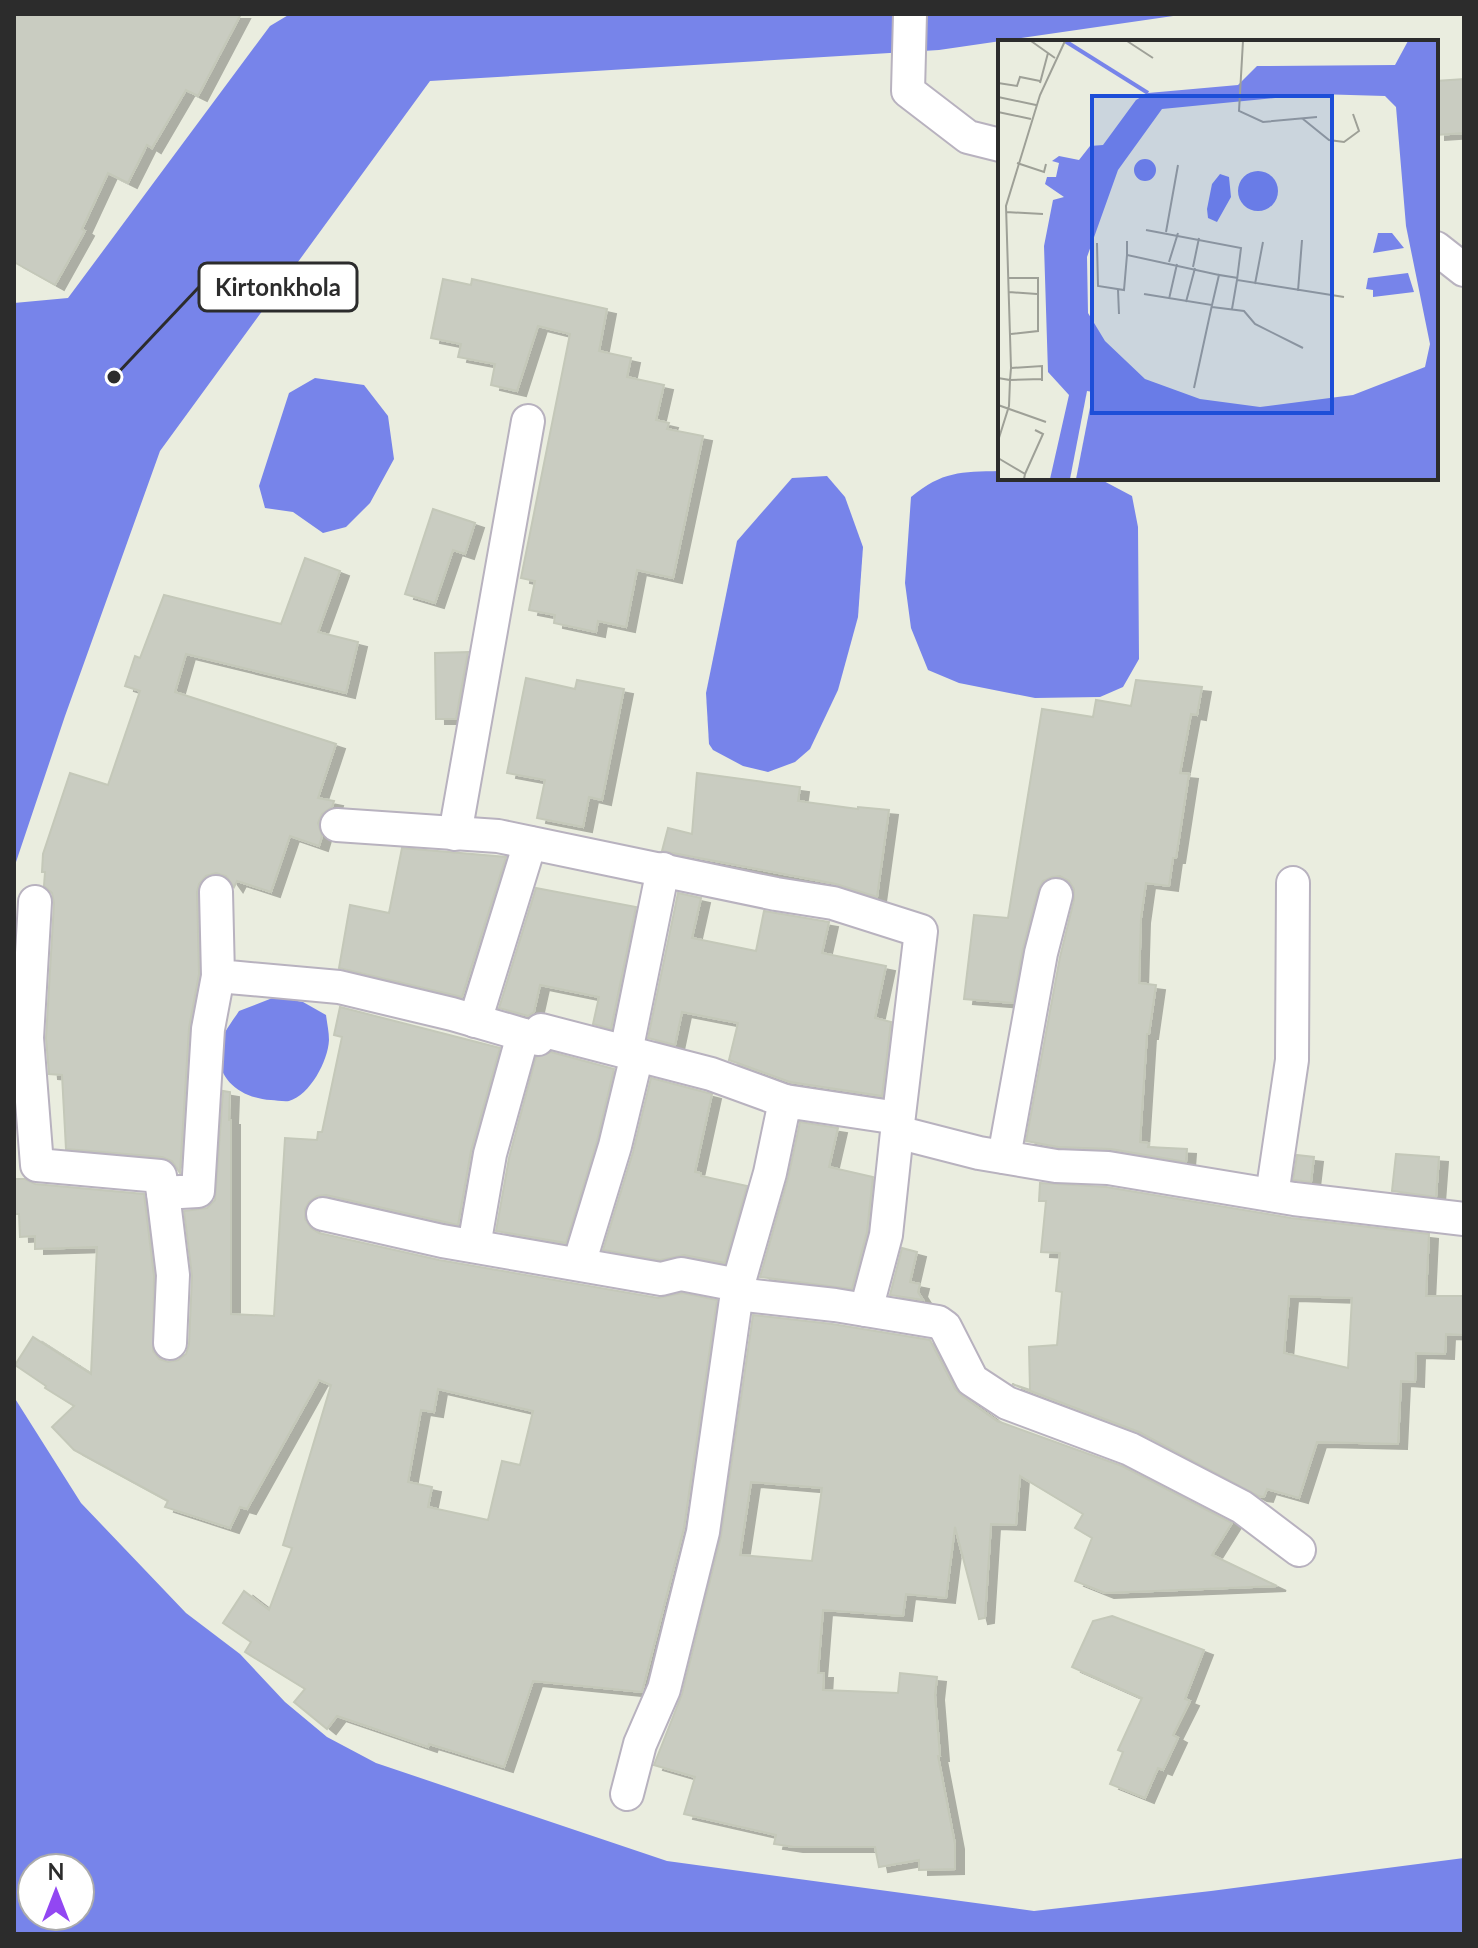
<svg xmlns="http://www.w3.org/2000/svg" width="1478" height="1948" viewBox="0 0 1478 1948" font-family="Lato,sans-serif">
  <style>
    .water { fill: #7784ea; fill-rule: evenodd }
    .building { fill: #c9ccc1; stroke: #c4c8b9; stroke-width: 2; fill-rule: evenodd; filter: url(#shadow) }
    .lines { fill: none; stroke-linecap: round; stroke-linejoin: round }
    .street-casing { stroke: #b8b2bf; stroke-width: 36 }
    .street { stroke: #fff; stroke-width: 32 }
    .inset-river { fill: none; stroke: #7784ea; stroke-width: 4 }
    .inset-road { fill: none; stroke: #9ea097; stroke-width: 2 }
    .view { fill: #1d4ed8; fill-opacity: 0.15; stroke: #1d4ed8; stroke-width: 4 }
    .inset-edge { fill: none; stroke: #2c2c2c; stroke-width: 4 }
    .leader { fill: none; stroke: #2c2c2c; stroke-width: 3 }
    .callout-dot { fill: #2c2c2c; stroke: #fff; stroke-width: 3 }
    .callout { fill: #fff; stroke: #2c2c2c; stroke-width: 3 }
    .callout-label { font-size: 24px; text-anchor: middle; font-weight: bold; fill: #2c2c2c }
  </style>
  <defs>
    <filter id="shadow"><feDropShadow dx="9" dy="5" stdDeviation="0" flood-color="#0004"/></filter>
  </defs>
  <rect width="100%" height="100%" fill="#eaeddf"/>
  <g class="water">
    <polygon points="290,14 1187,14 939,50 430,81 160,451 65,716 14,868 14,303 68,298 270,26"/>
    <polygon points="315,378 364,385 388,416 394,459 370,503 346,527 323,533 293,512 265,508 259,486 289,393"/>
    <path d="M1000 471V478H1098L1132 496 1138 527 1139 659 1123 687 1100 697 1035 698 959 683 928 670 911 628 905 583 911 497C943 471 960 472 1000 471Z"/>
    <polygon points="827,476 845,497 863,547 858,617 838,690 810,749 795,762 768,772 743,766 713,750 709,744 706,693 737,541 792,478"/>
    <path d="M275 997 303 1002 326 1015C327 1023 329 1032 329 1040 328 1061 310 1095 289 1101 284 1102 276 1100 271 1100 242 1098 217 1081 219 1050 220 1036 232 1022 239 1011Z"/>
    <path d="M14 1397 81 1503 186 1613 240 1654 285 1702 327 1737 376 1763 667 1861 1034 1911 1211 1891 1464 1858V1934H14ZM80 1868V1916H32V1868Z"/>
  </g>
  <g class="building">
    <polygon points="14,14 241,14 198,96 186,90 152,148 147,145 128,183 108,173 82,229 85,231 55,285 14,262"/>
    <polygon points="1464,79 1464,133 1436,135 1436,81"/>
    <polygon points="443,279 471,285 472,279 607,309 599,351 631,358 627,377 664,385 656,420 669,423 667,429 703,436 673,578 637,570 626,627 598,621 596,632 554,623 555,615 529,610 535,581 521,578 570,334 538,326 517,391 491,385 495,364 458,357 461,344 431,338"/>
    <polygon points="433,509 475,523 465,554 453,550 435,603 405,594"/>
    <polygon points="305,558 340,571 318,632 358,642 346,693 186,654 175,692 336,744 318,798 334,801 332,807 322,814 318,823 322,836 319,846 290,836 271,892 237,881 234,887 226,876 216,873 206,876 199,884 197,892 199,974 189,1028 180,1173 172,1161 162,1157 66,1149 62,1075 49,1074 46,1038 54,903 52,893 44,886 45,872 42,872 43,854 70,773 108,785 140,691 125,686 135,656 140,658 164,595 281,624"/>
    <polygon points="468,652 456,719 436,719 435,653"/>
    <polygon points="526,678 575,689 577,680 624,689 602,800 589,797 583,827 537,818 545,780 507,773"/>
    <polygon points="1136,680 1202,687 1197,715 1191,714 1180,773 1189,774 1176,858 1173,858 1169,886 1146,883 1141,918 1139,983 1156,985 1149,1034 1147,1034 1140,1142 1149,1143 1148,1147 1187,1149 1186,1162 1111,1149 1058,1147 1026,1141 1060,957 1074,900 1074,889 1069,881 1060,876 1052,877 1043,881 1038,890 1023,948 1013,1003 964,999 974,915 1008,918 1042,709 1093,717 1096,700 1131,706"/>
    <polygon points="697,773 800,787 798,801 858,809 858,807 889,810 877,897 836,884 662,851 668,828 692,834"/>
    <polygon points="402,848 506,857 462,997 339,968 350,905 389,913"/>
    <polygon points="536,888 636,907 611,1029 593,1024 599,997 540,985 534,1012 528,1016 499,1008"/>
    <polygon points="678,893 701,898 692,938 756,951 764,911 829,922 822,953 886,966 875,1018 891,1022 882,1096 790,1082 729,1060 738,1023 682,1012 675,1045 648,1038"/>
    <path d="M340 1007 500 1048 471 1151 458 1225 326 1195 317 1196 309 1202 305 1209V1219L311 1228 319 1233 439 1260 658 1298 682 1293 717 1300 684 1528 642 1692 533 1681 504 1767 429 1744 428 1747 337 1716 327 1729 294 1702 305 1689 245 1652 251 1642 223 1623 244 1591 269 1610 292 1548 283 1545 331 1385 319 1380 247 1509 240 1507 230 1528 165 1507 168 1501 74 1450 52 1427 74 1406 45 1388 46 1386 15 1365 33 1337 91 1374 97 1247 35 1249V1236L20 1237 19 1214H14V1179H25L35 1184 144 1194 154 1276 153 1351 159 1359 168 1362 178 1360 186 1354 189 1344 192 1276 184 1211 207 1208 215 1200 223 1091 230 1092 229 1120H231V1314L274 1316 285 1138 317 1140 318 1132H322L342 1037 334 1035ZM438 1389 533 1411 520 1465 502 1461 488 1520 428 1507 432 1487 408 1482 421 1410 434 1412Z"/>
    <polygon points="551,1052 614,1069 597,1141 566,1243 496,1231 509,1158 536,1057"/>
    <polygon points="651,1078 712,1094 695,1172 701,1173 701,1176 747,1186 725,1263 684,1255 660,1260 603,1250 633,1152"/>
    <polygon points="800,1122 838,1128 829,1167 873,1177 867,1232 852,1289 760,1277 788,1178"/>
    <polygon points="1396,1154 1439,1157 1436,1197 1392,1191"/>
    <polygon points="1297,1155 1314,1157 1311,1182 1293,1180"/>
    <path d="M1040 1183 1106 1187 1291 1218 1429 1234 1426 1296H1464V1335L1446 1334 1445 1354 1416 1353 1415 1382 1401 1381 1398 1444 1317 1442 1299 1498 1267 1489 1264 1497 1258 1496 1139 1432 1012 1384 1030 1390 1029 1347 1057 1345 1062 1292 1056 1291 1060 1253 1041 1252 1046 1201H1039ZM1289 1296 1352 1298 1348 1368 1284 1353Z"/>
    <polygon points="902,1248 917,1252 910,1282 920,1284 918,1292 923,1300 890,1295"/>
    <path d="M753 1315 832 1324 930 1340 955 1389 962 1396 997 1421 1122 1466 1232 1523 1212 1555 1277 1586 1105 1593 1075 1581 1092 1538 1075 1528 1083 1514 1020 1476 1016 1525 991 1524 985 1618 979 1619 955 1527 946 1598 906 1594 903 1616 823 1610 818 1673H824L823 1690 898 1693 900 1673 937 1677 935 1695 940 1756H938L955 1844V1869L919 1870V1860L879 1867 875 1847H794L774 1844 776 1835 684 1814 695 1777 654 1765 682 1694 721 1536ZM751 1482 822 1488 812 1561 740 1555Z"/>
    <polygon points="1112,1616 1204,1650 1185,1699 1190,1701 1173,1735 1178,1738 1163,1770 1158,1768 1145,1798 1110,1784 1123,1752 1118,1750 1142,1698 1072,1667 1093,1621"/>
  </g>
  <g class="lines">
    <g class="street-casing">
      <g id="street">
        <polyline points="910,14 908,91 968,137 1000,145"/>
        <polyline points="1436,248 1464,270"/>
        <polyline points="337,825 498,836 776,894 833,903 921,931 897,1132 979,1153 1056,1166 1108,1168 1294,1199 1464,1219"/>
        <polyline points="455,834 528,421"/>
        <polyline points="216,892 218,976 339,987 452,1014 538,1039 541,1030 711,1074 785,1101"/>
        <polyline points="35,902 27,1038 37,1165 160,1176 163,1193 198,1191 208,1029 218,976"/>
        <polyline points="475,1021 530,843"/>
        <polyline points="626,1052 663,869"/>
        <polyline points="1004,1157 1041,953 1056,895"/>
        <polyline points="163,1193 173,1275 170,1343"/>
        <polyline points="1272,1195 1292,1060 1293,883"/>
        <polyline points="323,1214 442,1241 661,1279 681,1274 738,1285 703,1532 664,1689 640,1744 627,1794"/>
        <polyline points="474,1246 490,1154 523,1035"/>
        <polyline points="579,1264 615,1146 637,1055"/>
        <polyline points="738,1285 770,1173 785,1101 898,1118"/>
        <polyline points="737,1294 835,1305 938,1322 945,1327 972,1380 1007,1403 1130,1449 1242,1507 1299,1550"/>
        <polyline points="866,1310 886,1235 897,1132"/>
      </g>
    </g>
    <use href="#street" class="street"/>
  </g>
  <g transform="translate(998 40)">
    <rect width="440" height="440" fill="#eaeddf"/>
    <path d="M410 1H440V439H52L71 355 50 332 46 206 55 160 66 157 47 144 49 137H58L61 123 54 121 61 116 81 120 92 106 105 105 138 60 150 53 240 45 259 26 397 25ZM318 54 387 56 398 67 408 186 432 304 427 327 355 355 262 367 202 359 147 339 107 301 90 273 89 217 120 130 164 69ZM136 130a11 11 0 1 1 22 0a11 11 0 1 1-22 0ZM240 151a20 20 0 1 1 40 0a20 20 0 1 1-40 0ZM222 134 231 137 233 157 219 182 210 178 209 169 214 144ZM380 193H394L406 208 375 213ZM410 233 416 252 375 257V250L368 249 370 238Z" fill="#7784ea" fill-rule="evenodd"/>
    <path d="M89 351 95 352 78 439H72Z" fill="#eaeddf"/>
    <path class="inset-river" d="M67 1 150 53"/>
    <path class="inset-road" d="M33 1 57 18M129 1 155 18M245 1 241 71 265 82 319 77M0 43 19 46 22 37 42 41M42 43 50 13M0 57 38 65M0 72 33 79M305 79 331 100 346 102 361 91 355 74M19 123 46 132 48 124M8 172 45 174M148 190 243 208 239 240 346 257M168 192 180 125M129 201V215L221 235M99 203 100 246 126 250 129 215M171 222 180 193M195 227 201 198M10 238H40V291L13 294M257 244 265 202M120 250 121 274M300 251 304 200M11 252 39 254M146 254 214 265 196 348M171 259 179 224M188 262 197 228M214 265 221 235 240 238M214 267 246 271 257 284 305 308M234 269 239 240M13 328 44 326V341M0 338 12 340 13 328 8 166 42 55 67 1M12 340 44 339M0 365 48 382M0 401 11 366 12 340M0 418 27 434 26 439M27 434 45 394 37 390"/>
    <path class="view" d="M94 56H334V373H94Z"/>
    <rect width="440" height="440" class="inset-edge"/>
  </g>
  <path class="leader" d="M114 377L199 287"/>
  <circle class="callout-dot" cx="114" cy="377" r="8"/>
  <rect class="callout" x="199" y="263" width="158" height="48" rx="8"/>
  <g class="callout-label">
    <text x="278" y="296">Kirtonkhola</text>
  </g>
  <rect width="1478" height="1948" fill="none" stroke="#2c2c2c" stroke-width="32"/>
  <g transform="translate(56 1892)"><circle r="38" fill="#ffffff" stroke="#ababab" stroke-width="2"/>
  <path d="M0-6L14 30L0 20L-14 30Z" fill="#9247f2"/>
  <text y="-12" font-size="22" font-weight="bold" text-anchor="middle" fill="#2c2c2c">N</text>
  </g>
</svg>
